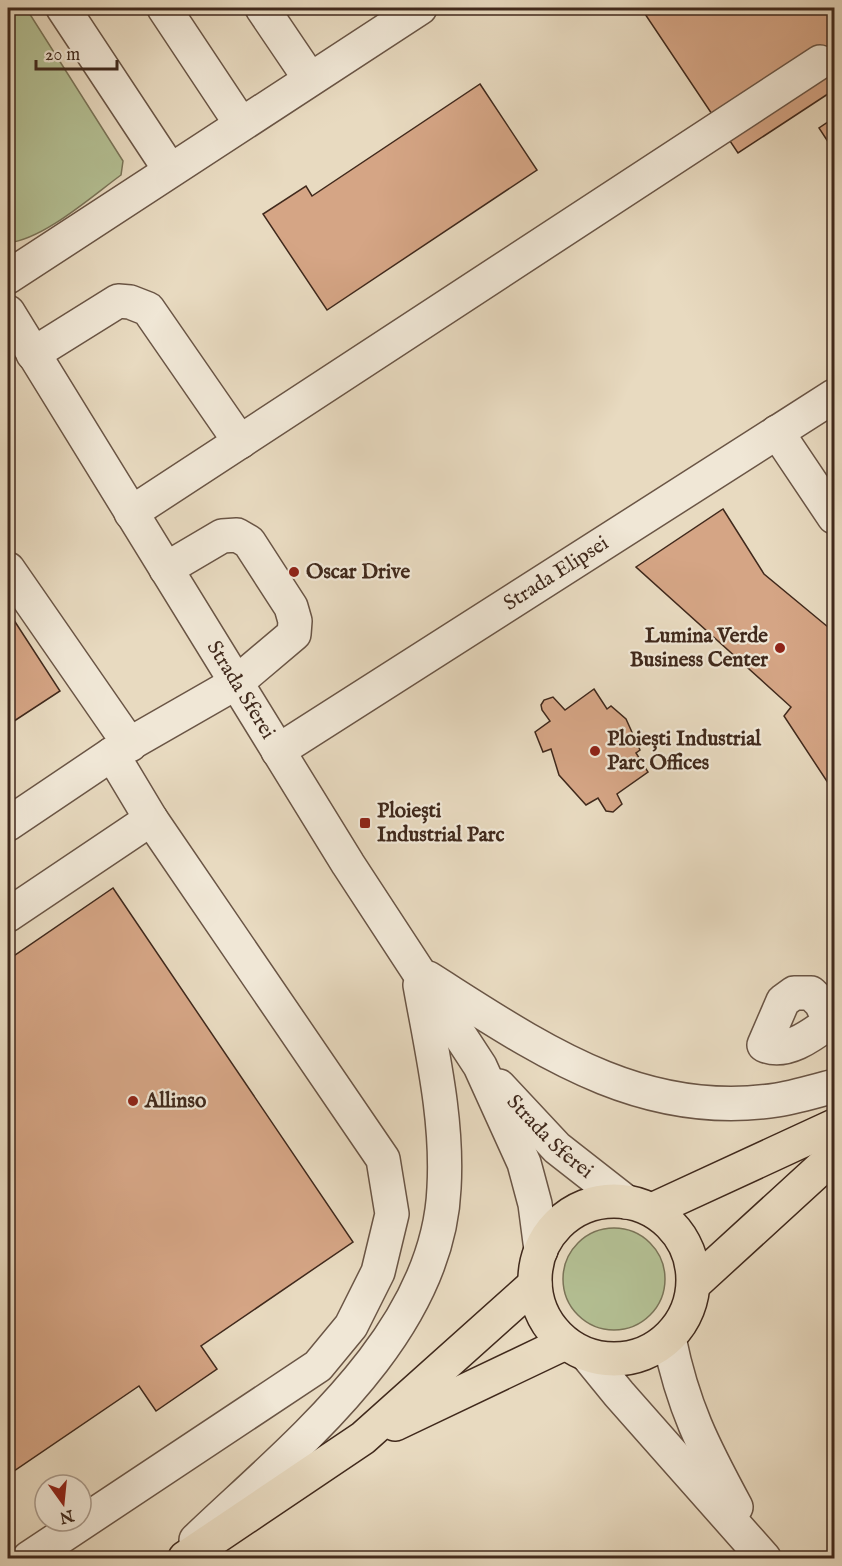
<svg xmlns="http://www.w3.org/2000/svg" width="842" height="1566" viewBox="0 0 842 1566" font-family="'IM FELL English',serif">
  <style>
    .green { fill: #b4c094; stroke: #7a7458; stroke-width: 1.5 }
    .building { fill: #d5a585; stroke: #40291c; stroke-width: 1.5 }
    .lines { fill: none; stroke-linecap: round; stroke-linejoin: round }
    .minor-casing { stroke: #6a5545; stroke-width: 36 }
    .major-casing { stroke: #40291c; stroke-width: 36 }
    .minor { stroke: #f0e7d6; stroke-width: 33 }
    .major { stroke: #e8dac0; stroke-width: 33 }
    .poi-dot { fill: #8f2418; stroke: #f0e7d6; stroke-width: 2 }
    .labels { text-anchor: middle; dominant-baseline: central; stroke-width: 4.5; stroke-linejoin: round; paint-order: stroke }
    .poi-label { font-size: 21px; font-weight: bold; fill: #40291c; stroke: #f0e7d6; text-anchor: start }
    .street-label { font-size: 21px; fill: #40291c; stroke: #f0e7d6 }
  </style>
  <rect width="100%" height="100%" fill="#e8dac0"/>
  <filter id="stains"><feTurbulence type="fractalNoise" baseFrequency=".00333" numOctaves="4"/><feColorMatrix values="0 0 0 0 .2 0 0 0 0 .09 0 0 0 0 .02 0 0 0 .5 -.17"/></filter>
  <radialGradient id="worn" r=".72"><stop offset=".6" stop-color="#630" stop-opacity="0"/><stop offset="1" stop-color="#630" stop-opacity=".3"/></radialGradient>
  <g class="green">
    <path d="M8 8H26L123 161 121 175C91 197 44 239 8 243Z"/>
    <circle cx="614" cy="1279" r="51"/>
  </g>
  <g class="building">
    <polygon points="641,8 834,8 834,90 738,153"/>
    <polygon points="480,84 537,170 327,310 263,214 306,186 312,196"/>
    <polygon points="834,118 834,151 819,128"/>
    <polygon points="723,509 764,574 834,632 834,792 784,716 791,707 636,567"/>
    <polygon points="8,611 60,691 8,725"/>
    <polygon points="594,689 607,709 611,706 626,719 640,750 636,753 648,772 617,794 622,804 613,812 606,811 598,798 586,805 559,775 551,749 543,752 535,732 550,721 542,710 541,705 544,700 553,697 565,710"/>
    <polygon points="113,888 353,1242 201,1346 217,1369 156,1411 139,1386 8,1475 8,960"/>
  </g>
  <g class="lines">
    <g class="minor-casing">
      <g id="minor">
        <polyline points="63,8 170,170"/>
        <polyline points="164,8 241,124"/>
        <polyline points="262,8 310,79"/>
        <polyline points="8,277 420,8"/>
        <path id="s1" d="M8 312 348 864 480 1066 524 1163 535 1204 541 1250"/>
        <polyline points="33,354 118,301 130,302 148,309 240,442"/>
        <polyline points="777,432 834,517"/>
        <polyline points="131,513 820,62"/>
        <polyline points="8,569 130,745"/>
        <path id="s2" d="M278 751 834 396"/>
        <polyline points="8,824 112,754 236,683 294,634 295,621 291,607 249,542 237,535 222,536 166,569"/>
        <polyline points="8,915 151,819"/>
        <path d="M428 978C537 1047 640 1121 777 1100 796 1097 816 1091 834 1086"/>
        <path d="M830 1022 821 1003 811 993H794L783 1001 764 1045C787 1056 816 1032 834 1019"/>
        <path id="s3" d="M499 1086 557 1148 626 1202"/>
        <path d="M669 1338C683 1407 703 1446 736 1507"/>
        <polyline points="588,1356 619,1394 764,1558"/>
        <path d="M196 1540C293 1447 438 1335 444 1188 448 1120 432 1052 420 985"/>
        <polyline points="29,1558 318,1366 351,1326 378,1272 392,1214 383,1159 151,819 112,754"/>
      </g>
    </g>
    <g class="major-casing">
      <g id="major">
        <circle cx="614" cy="1280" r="79"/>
        <polyline points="652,1210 834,1126"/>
        <polyline points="694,1284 834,1156"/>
        <polyline points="395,1424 565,1343"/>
        <polyline points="185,1558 363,1438 535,1284"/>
      </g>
    </g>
    <use href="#minor" class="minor"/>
    <use href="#major" class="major"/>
  </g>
  <g class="poi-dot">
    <circle cx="294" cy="572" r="6"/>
    <circle cx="780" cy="648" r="6"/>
    <circle cx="595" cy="751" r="6"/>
    <rect x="359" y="817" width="12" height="12" rx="3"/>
    <circle cx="133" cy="1101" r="6"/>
  </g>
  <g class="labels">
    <g class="poi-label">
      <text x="306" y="572">Oscar Drive</text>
      <text x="768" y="636" text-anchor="end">Lumina Verde<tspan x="768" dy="24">Business Center</tspan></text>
      <text x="607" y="739">Ploiești Industrial<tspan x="607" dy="24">Parc Offices</tspan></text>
      <text x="377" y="811">Ploiești<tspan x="377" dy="24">Industrial Parc</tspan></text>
      <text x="145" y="1101">Allinso</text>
    </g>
    <g class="street-label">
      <text stroke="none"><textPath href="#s2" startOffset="330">Strada Elipsei</textPath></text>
      <text stroke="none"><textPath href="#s1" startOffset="444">Strada Sferei</textPath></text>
      <text stroke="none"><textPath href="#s3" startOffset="72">Strada Sferei</textPath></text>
    </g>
  </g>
  <rect width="842" height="1566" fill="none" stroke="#e8dac0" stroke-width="30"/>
  <rect x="9" y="9" width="824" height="1548" fill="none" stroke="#40291c" stroke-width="3"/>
  <rect x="15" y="15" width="812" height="1536" fill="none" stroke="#40291c" stroke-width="1.5"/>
  <g transform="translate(63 1503) rotate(165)"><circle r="28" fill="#f0e7d6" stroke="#aa9b8c" stroke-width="1.5"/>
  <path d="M0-4.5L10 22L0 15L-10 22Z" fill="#8f2418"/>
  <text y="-9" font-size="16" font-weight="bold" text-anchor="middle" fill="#40291c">N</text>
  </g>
  <path d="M36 60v9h81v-9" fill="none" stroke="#40291c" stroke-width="3"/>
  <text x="45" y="60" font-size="18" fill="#40291c" stroke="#f0e7d6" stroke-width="4.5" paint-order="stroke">20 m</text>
  <rect width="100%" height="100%" filter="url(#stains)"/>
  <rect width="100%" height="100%" fill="url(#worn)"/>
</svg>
